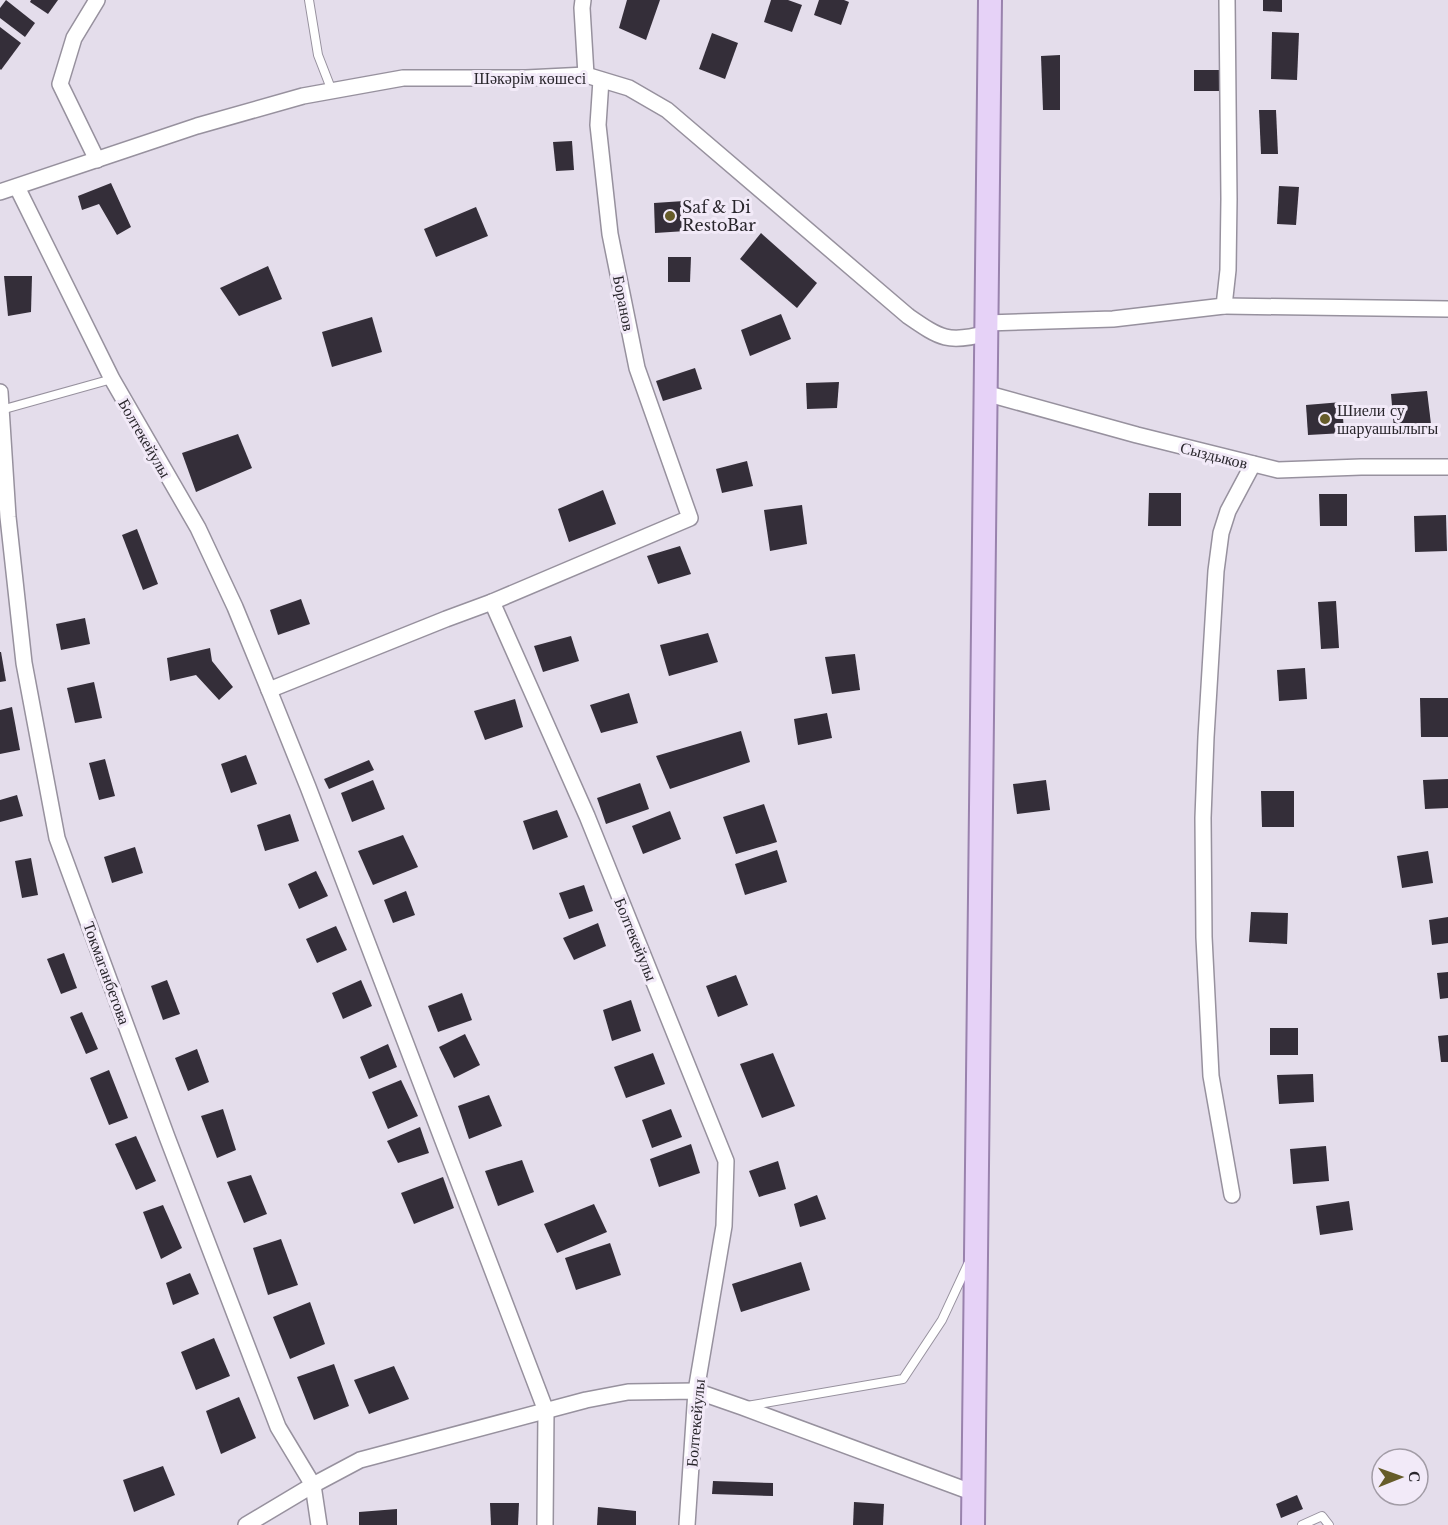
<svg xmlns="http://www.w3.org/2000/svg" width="1448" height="1525" viewBox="0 0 1448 1525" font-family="'Libre Baskerville',serif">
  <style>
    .building { fill: #342e39 }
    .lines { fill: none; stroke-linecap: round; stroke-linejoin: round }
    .lane-casing { stroke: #97919e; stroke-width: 10 }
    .street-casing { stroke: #97919e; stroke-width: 18 }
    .primary-casing { stroke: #9982ad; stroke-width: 26 }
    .lane { stroke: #fff; stroke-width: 8 }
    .street { stroke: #fff; stroke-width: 15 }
    .primary { stroke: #e6d2f7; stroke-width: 22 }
    .poi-dot { fill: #665c29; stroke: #f2eaf8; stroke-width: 2 }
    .labels { text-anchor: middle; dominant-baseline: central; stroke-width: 6; stroke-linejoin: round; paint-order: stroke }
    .street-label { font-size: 16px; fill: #29262c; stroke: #f2eaf8 }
    .poi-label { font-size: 16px; fill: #29262c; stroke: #f2eaf8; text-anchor: start }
  </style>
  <rect width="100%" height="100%" fill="#e4ddeb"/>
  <g class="building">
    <polygon points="6,0 35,23 25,37 0,18 0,8"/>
    <polygon points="31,0 58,0 48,14 30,2"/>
    <polygon points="627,0 660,0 646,40 619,28"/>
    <polygon points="771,0 788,0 802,5 792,32 764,22"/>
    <polygon points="819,0 844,0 849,2 841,25 814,15"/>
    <polygon points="1263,0 1282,0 1282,12 1263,11"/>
    <polygon points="0,27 21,43 1,70 0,69"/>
    <polygon points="1272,32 1299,33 1297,80 1271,79"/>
    <polygon points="712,33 738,43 725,79 699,69"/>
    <polygon points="1060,55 1060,110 1043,110 1041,56"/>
    <polygon points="1194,70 1220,70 1221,91 1194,91"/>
    <polygon points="1259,110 1276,110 1278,154 1261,154"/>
    <polygon points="572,141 574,170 556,171 553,142"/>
    <polygon points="111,183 131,227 117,235 99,204 82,210 78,196"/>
    <polygon points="1279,186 1299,187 1296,225 1277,224"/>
    <polygon points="684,201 686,231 655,233 654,203"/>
    <polygon points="476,207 488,236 436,257 424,229"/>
    <polygon points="761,233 817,283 797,308 740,259"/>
    <polygon points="668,257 691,257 690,282 668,282"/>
    <polygon points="268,266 282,299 239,316 220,288"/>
    <polygon points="4,276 32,276 31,312 8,316"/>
    <polygon points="781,314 791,339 750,356 741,330"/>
    <polygon points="372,317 382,352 332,367 322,332"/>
    <polygon points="695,368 702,389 663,401 656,381"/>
    <polygon points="839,382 837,408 807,409 806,383"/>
    <polygon points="1427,391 1431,424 1394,429 1391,394"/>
    <polygon points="1342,402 1344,433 1308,435 1306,405"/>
    <polygon points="238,434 252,468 196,492 182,453"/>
    <polygon points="747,461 753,486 722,493 716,469"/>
    <polygon points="603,490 616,524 569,542 558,509"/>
    <polygon points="1149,493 1181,493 1181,526 1148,526"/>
    <polygon points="1319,494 1347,494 1347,526 1320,526"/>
    <polygon points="802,505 807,544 770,551 764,510"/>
    <polygon points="1446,515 1447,551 1415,552 1414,516"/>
    <polygon points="137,529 158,584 143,590 122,535"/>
    <polygon points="680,546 691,574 658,584 647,556"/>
    <polygon points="301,599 310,624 278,635 270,610"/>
    <polygon points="1336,601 1339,648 1321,649 1318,602"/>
    <polygon points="85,618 90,644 61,650 56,624"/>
    <polygon points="708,633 718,662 669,676 660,645"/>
    <polygon points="571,636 579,661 543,672 534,646"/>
    <polygon points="210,648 212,661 233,687 219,700 196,675 170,681 167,658"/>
    <polygon points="0,652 1,652 6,681 0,682"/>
    <polygon points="855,654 860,690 832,694 825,657"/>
    <polygon points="1305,668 1307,699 1279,701 1277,670"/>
    <polygon points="94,682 102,718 75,723 67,688"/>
    <polygon points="629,693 638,723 601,733 590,705"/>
    <polygon points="1420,698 1448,698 1448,737 1421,737"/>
    <polygon points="515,699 523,727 485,740 474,711"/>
    <polygon points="12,707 20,750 0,754 0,710"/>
    <polygon points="827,713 832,738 798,745 794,719"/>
    <polygon points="741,731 750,762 670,789 656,756"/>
    <polygon points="246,755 257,784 231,793 221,764"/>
    <polygon points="105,759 115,796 99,800 89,763"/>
    <polygon points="369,760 374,770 329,789 324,779"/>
    <polygon points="1448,779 1448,808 1425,809 1423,780"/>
    <polygon points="373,780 385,809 352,822 341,793"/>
    <polygon points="1046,780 1050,810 1017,814 1013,784"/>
    <polygon points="640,783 649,809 606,824 597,798"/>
    <polygon points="1261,791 1294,791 1294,827 1262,827"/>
    <polygon points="17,795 23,816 0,822 0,800"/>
    <polygon points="764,804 777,842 736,854 723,817"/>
    <polygon points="557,810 568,837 533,850 523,821"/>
    <polygon points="670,811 681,839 643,854 632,826"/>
    <polygon points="290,814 299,841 265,851 257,825"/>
    <polygon points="403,835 418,867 373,885 358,851"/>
    <polygon points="135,847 143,873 112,883 104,857"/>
    <polygon points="777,850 787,882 745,895 735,864"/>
    <polygon points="1428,851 1433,883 1402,888 1397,856"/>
    <polygon points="31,858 38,895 22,898 15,861"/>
    <polygon points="316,871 328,896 299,909 288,884"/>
    <polygon points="584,885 593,911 569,919 559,893"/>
    <polygon points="406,891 415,915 393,923 384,900"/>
    <polygon points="1251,912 1288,913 1287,944 1249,942"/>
    <polygon points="1448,917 1448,943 1432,945 1429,920"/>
    <polygon points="598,923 606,946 574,960 563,938"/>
    <polygon points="336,926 347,950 317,963 306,939"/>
    <polygon points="64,953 77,988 61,994 47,959"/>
    <polygon points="1448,972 1448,998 1440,999 1437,973"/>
    <polygon points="736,975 748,1005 718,1017 706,986"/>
    <polygon points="167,980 180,1014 163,1020 151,986"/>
    <polygon points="361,980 372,1006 343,1019 332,993"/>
    <polygon points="462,993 472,1020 438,1032 428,1006"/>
    <polygon points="631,1000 641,1031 612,1041 603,1010"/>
    <polygon points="82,1012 98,1049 86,1054 70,1017"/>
    <rect x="1270" y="1028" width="28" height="27"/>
    <polygon points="465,1034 480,1065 454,1078 439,1047"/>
    <polygon points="1448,1035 1448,1062 1441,1062 1438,1036"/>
    <polygon points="388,1044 397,1067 369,1079 360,1057"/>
    <polygon points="197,1049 209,1082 188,1091 175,1058"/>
    <polygon points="653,1053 665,1084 626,1098 614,1067"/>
    <polygon points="773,1053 795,1106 762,1118 740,1064"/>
    <polygon points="109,1070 128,1118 109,1125 90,1078"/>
    <polygon points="1313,1074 1314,1102 1279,1104 1277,1075"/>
    <polygon points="401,1080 418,1116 388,1129 372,1092"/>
    <polygon points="489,1095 502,1126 469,1139 458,1106"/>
    <polygon points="223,1109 236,1150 217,1158 201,1116"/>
    <polygon points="671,1109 682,1137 652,1148 642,1120"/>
    <polygon points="420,1127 429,1153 398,1163 387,1141"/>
    <polygon points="136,1136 156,1181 136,1190 115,1144"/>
    <polygon points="691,1144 700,1173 659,1187 650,1159"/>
    <polygon points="1326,1146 1329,1181 1293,1184 1290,1149"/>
    <polygon points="522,1160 534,1192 498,1206 485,1171"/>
    <polygon points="778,1161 786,1189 759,1197 749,1171"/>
    <polygon points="251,1175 267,1214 244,1223 227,1182"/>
    <polygon points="443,1177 454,1208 414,1224 401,1193"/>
    <polygon points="817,1195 826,1219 800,1227 794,1204"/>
    <polygon points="1349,1201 1353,1230 1320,1235 1316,1206"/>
    <polygon points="594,1204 607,1232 557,1253 544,1224"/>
    <polygon points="163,1205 182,1248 161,1259 143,1212"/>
    <polygon points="281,1239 298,1285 268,1295 253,1248"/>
    <polygon points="610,1243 621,1275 576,1290 565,1258"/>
    <polygon points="801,1262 810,1290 741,1312 732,1284"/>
    <polygon points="190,1273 199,1294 173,1305 166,1283"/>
    <polygon points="310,1302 325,1344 290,1359 273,1317"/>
    <polygon points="214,1338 230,1376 196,1390 181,1352"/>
    <polygon points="334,1364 349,1406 314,1420 297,1377"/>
    <polygon points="394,1366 409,1399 369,1414 354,1380"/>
    <polygon points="239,1397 256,1438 221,1454 206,1411"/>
    <polygon points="163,1466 175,1495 134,1512 123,1480"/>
    <polygon points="713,1481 773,1483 773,1496 712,1494"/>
    <polygon points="1297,1495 1303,1509 1281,1518 1276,1504"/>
    <polygon points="854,1502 884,1504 883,1525 853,1525"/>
    <polygon points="490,1503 519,1503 518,1525 491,1525"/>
    <polygon points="598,1507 636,1511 636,1525 597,1525"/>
    <polygon points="397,1509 397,1525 359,1525 359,1512"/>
  </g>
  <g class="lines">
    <g class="lane-casing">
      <g id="lane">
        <polyline points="309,0 318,55 332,91"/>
        <polyline points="1,410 112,379"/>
        <polyline points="747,1406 903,1379 942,1320 968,1264"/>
        <polyline points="1302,1525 1322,1516 1329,1525"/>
      </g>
    </g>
    <g class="street-casing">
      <g id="street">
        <polyline points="97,0 74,38 60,84 97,160"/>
        <polyline points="583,0 582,8 586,75"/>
        <polyline points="17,187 112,379 198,528 235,607 269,690 446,619 492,602 587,816 726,1161 724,1226 696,1391 687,1525"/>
        <path d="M0 192 197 126 303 96 403 78H526L586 75 629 88 667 110 908 316C940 338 948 344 987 333"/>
        <polyline points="1224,306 1448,309"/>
        <polyline points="986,323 1113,319 1224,306 1228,270 1229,199 1227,0"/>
        <polyline points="0,392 8,517 24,663 57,838 167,1137 278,1427 313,1485 319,1525"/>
        <polyline points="985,393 1137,435 1278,470 1361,467 1448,467"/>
        <polyline points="492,602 690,518 637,368 610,234 598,125 601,80"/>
        <polyline points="269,690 308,787 546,1411 545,1525"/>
        <polyline points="1232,1195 1211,1076 1204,937 1203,818 1206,737 1216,571 1221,533 1228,511 1253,464"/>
        <polyline points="246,1525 313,1485 360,1460 586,1400 628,1392 696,1391 742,1407 974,1493"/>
      </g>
    </g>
    <g class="primary-casing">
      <polyline id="primary" points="973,1525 990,0"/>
    </g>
    <use href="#lane" class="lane"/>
    <use href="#street" class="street"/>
    <use href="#primary" class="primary"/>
  </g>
  <g class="poi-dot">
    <circle cx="670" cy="216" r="6"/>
    <circle cx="1325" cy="419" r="6"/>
  </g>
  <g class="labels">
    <g class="street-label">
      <text x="530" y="78">Шәкәрім көшесі</text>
      <text transform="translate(624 303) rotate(79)">Боранов</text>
      <text transform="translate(145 438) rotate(60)">Болтекейулы</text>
      <text transform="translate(1214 455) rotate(14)">Сыздыков</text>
      <text transform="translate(636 939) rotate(68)">Болтекейулы</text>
      <text transform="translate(107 973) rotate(70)">Токмаганбетова</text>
      <text transform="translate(695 1423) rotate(-85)">Болтекейулы</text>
    </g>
    <g class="poi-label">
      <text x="682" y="207">Saf &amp; Di<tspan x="682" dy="18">RestoBar</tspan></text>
      <text x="1337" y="410">Шиели су<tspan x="1337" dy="18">шаруашылыгы</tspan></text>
    </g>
  </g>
  <g transform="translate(1400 1477) rotate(89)"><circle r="28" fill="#f2eaf8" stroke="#a29ca6" stroke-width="1.5"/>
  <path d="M0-4.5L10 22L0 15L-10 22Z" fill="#665c29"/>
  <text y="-9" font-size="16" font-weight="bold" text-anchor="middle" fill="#29262c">С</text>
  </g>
</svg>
